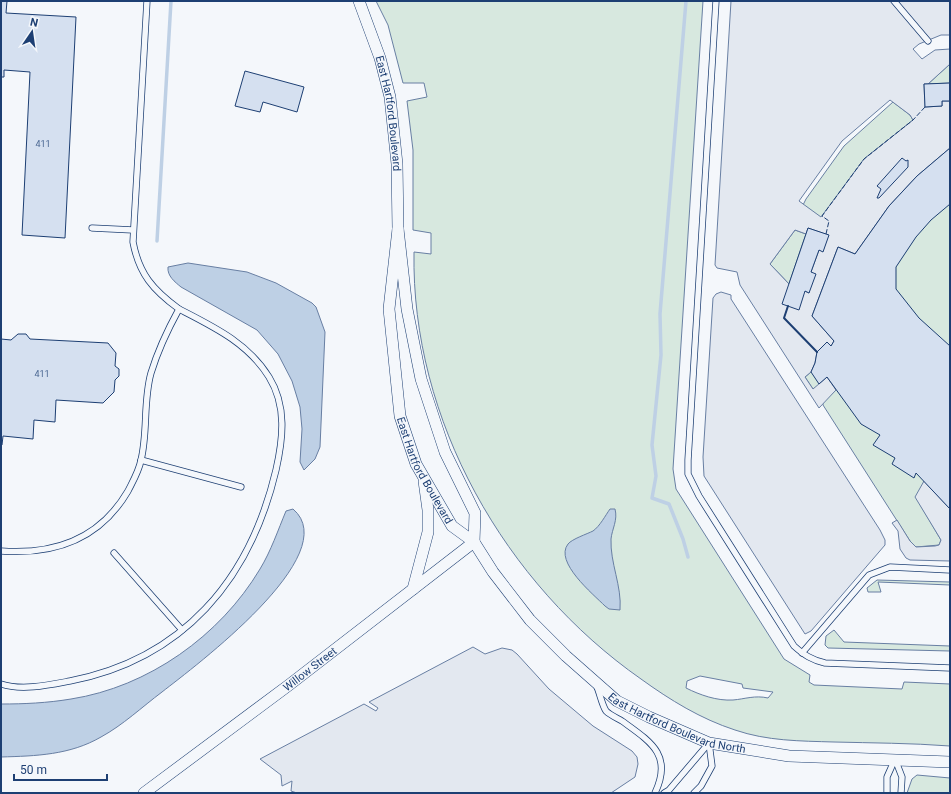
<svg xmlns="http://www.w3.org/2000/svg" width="951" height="794" viewBox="0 0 951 794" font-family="Roboto,sans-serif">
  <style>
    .green { fill: #d7e8df; stroke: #687fa3; fill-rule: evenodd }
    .parking { fill: #e3e8f0; stroke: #687fa3; fill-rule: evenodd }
    .water { fill: #bed0e5; stroke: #687fa3 }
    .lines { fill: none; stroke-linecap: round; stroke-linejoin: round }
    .stream { stroke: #bed0e5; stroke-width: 3.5 }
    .building { fill: #d5e0f0; stroke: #1d3f73 }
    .lane-casing { stroke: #1d3f73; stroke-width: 7 }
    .street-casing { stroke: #1d3f73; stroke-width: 12 }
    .lane { stroke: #f4f7fb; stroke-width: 5.5 }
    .street { stroke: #f4f7fb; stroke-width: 11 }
    .fence { stroke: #1d3f73; stroke-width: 1; stroke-dasharray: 5 2; stroke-linecap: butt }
    .wall { stroke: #1d3f73; stroke-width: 2 }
    .labels { text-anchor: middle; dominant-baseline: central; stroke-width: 3; stroke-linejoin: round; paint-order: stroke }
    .number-label { font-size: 9px; fill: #4b6792 }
    .street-label { font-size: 11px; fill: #1d3f73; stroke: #f4f7fb }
  </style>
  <rect width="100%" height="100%" fill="#f4f7fb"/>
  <g class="green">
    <path d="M376 1H703L673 469 676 489 784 659 810 675 809 682 814 685 902 689 904 682 950 684V746C911 743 872 743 834 742 800 741 767 741 735 730 701 719 670 700 641 679 505 584 411 420 414 252L431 254V233L413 230V150L407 101 427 97 424 83H403L388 25ZM700 676 742 684 743 688 773 692 768 698C755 695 745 699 733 700 717 701 700 695 686 688L687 681Z"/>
    <polygon points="950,64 950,83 928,84"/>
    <polygon points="893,102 910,115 913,120 864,159 821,218 803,205 806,199 844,146"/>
    <polygon points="950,148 950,509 924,481 921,506 941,540 939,545 916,547 910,541 823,405 823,402 836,390 819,386 813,389 805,377 811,372 815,363 817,352 827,342 812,316 838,247 855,254 889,206 917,176"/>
    <polygon points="795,230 806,234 789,284 770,264"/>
    <polygon points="877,580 950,582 950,585 878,582 881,592 868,592 867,588"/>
    <polygon points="834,630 844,642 950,646 950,651 828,648 825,645 826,636"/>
    <polygon points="917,775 950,778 950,793 907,793 912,779"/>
  </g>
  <g class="parking">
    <path d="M731 1H950V35H941L919 44 913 49 922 59 935 50 950 49V64L928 84H924L925 107 942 106V101H950V148L917 176 889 206 855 254 838 247 812 316 834 341 831 346 827 342 817 352 815 363 811 372 805 377 813 389 827 377 836 390 819 408 740 285 737 272 717 268 715 265ZM890 100 910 115 913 120 864 159 821 217 799 201 842 141ZM808 228 828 235 823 251 819 250 811 272 809 293 789 284 770 264 795 230 806 234Z"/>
    <polygon points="721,292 731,295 731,299 880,530 885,540 885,545 811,631 805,634 704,476 703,457 713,298 716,294"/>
    <polygon points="924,481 950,509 950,561 910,560 906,558 900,549 898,531 892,523 897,520 910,541 916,547 935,546 939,545 941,540 915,497"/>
    <polygon points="473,647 485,654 502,648 512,650 517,654 549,689 593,726 632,751 637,757 638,764 635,777 611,793 297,793 291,791 292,781 282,786 281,775 260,759 364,704 376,711 378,708 369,702"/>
  </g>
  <g class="water">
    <path d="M188 263 247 272 276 283 312 303 316 307 325 332 320 447 315 459 304 470 300 462 302 429 300 407 292 381 278 354 257 330 181 287C175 282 167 276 168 267Z"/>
    <path d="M293 509C346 554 194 667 162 692 142 707 123 725 101 737 70 755 36 756 1 757V704C24 704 47 703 71 699 148 687 220 636 260 569 271 551 278 530 286 511Z"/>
    <path d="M610 509H615C618 520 612 529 611 539 610 563 622 586 620 610L609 609 605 606C593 594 554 562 568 544 572 539 587 534 593 531 600 526 605 516 610 509Z"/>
  </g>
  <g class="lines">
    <g class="stream">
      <polyline points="686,1 660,314 661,355 652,445 656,476 652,498 669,504 683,539 688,557"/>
      <polyline points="157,241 171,1"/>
    </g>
  </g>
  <g class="building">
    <polygon points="1,1 7,1 6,13 76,17 65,238 22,235 30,72 4,70 4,77 1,77"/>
    <polygon points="245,71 304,87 297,112 263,102 260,112 235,106"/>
    <polygon points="950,83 950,101 942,101 942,106 925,107 924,84"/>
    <polygon points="950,148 950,204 931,220 916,237 896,267 896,289 919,318 950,346 950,509 916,473 914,478 892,464 895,458 873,445 880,435 861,424 827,377 819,384 811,372 815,363 817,352 827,342 831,346 834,341 812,316 838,247 855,254 889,206 917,176"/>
    <polygon points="902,158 906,161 908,160 908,167 879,198 877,198 881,189 877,186"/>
    <polygon points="808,228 829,235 823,252 819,250 811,272 816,274 809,293 805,291 799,310 782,304"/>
    <polygon points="18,334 26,334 30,339 108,343 116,353 115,366 119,369 119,376 115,380 114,392 103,403 56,400 55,422 34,420 33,439 3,436 2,445 1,445 1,339 11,340"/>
  </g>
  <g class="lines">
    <g class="lane-casing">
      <g id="lane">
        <path d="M716 1 688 460V474L699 496 794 646C804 655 812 660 825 663L950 668"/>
        <polyline points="894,1 928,41"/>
        <polyline points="92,228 133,230"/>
        <polyline points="141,460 241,487"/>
        <path d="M1 551C54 555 100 539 128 491 133 481 139 471 141 460 148 432 143 401 151 373 158 350 168 329 179 309 153 290 139 274 133 242L147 1"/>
        <polyline points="114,553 182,630"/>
        <polyline points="802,653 869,575 890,567 950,570"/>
        <path d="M1 684C22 691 49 685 70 681 183 659 250 580 276 470 283 439 287 406 269 377 248 343 214 327 179 309"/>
        <path d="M597 687C600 694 602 705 606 711 610 715 617 718 622 721 651 742 673 755 655 793"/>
        <polyline points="895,759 902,777 901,793"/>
        <polyline points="664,793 669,790 709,743"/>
        <polyline points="694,793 701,786 712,766 709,743"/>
        <polyline points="887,793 887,777 895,759"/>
      </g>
    </g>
    <g class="street-casing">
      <g id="street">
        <path id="s1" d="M359 1 380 58 390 97 397 164 398 229 407 309 421 379 445 452 475 513 474 542"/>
        <path id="s2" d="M398 229 389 309 400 416 416 464 452 526 474 542 493 572 530 620 566 656 617 701 649 717 709 743 789 756 950 762"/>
        <polyline points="413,589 428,532 428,510 424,481"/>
        <path id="s3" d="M144 793 289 685 474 542"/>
      </g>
    </g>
    <use href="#lane" class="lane"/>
    <use href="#street" class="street"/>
    <polyline class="fence" points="826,234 829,221 822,216 864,159 913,120 925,107"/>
    <polyline class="wall" points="788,306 784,318 817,352"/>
  </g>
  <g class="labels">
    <g class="number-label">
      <text x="43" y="144">411</text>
      <text x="42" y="374">411</text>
    </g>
    <g class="street-label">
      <text stroke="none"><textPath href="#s1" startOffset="117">East Hartford Boulevard</textPath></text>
      <text stroke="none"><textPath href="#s2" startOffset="248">East Hartford Boulevard</textPath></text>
      <text stroke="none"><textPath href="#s3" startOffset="207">Willow Street</textPath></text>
      <text stroke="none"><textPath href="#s2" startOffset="617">East Hartford Boulevard North</textPath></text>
    </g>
  </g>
  <rect width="951" height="794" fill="none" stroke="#1d3f73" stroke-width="4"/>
  <g transform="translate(32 32) rotate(13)" stroke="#f4f7fb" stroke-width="3" paint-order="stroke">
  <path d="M0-3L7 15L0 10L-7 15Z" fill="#1d3f73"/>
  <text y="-6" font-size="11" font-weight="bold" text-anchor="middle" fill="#1d3f73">N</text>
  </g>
  <path d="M14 774v6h93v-6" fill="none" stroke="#1d3f73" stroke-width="2"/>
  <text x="20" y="774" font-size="12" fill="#1d3f73" stroke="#f4f7fb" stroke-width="3" paint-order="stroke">50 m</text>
</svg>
